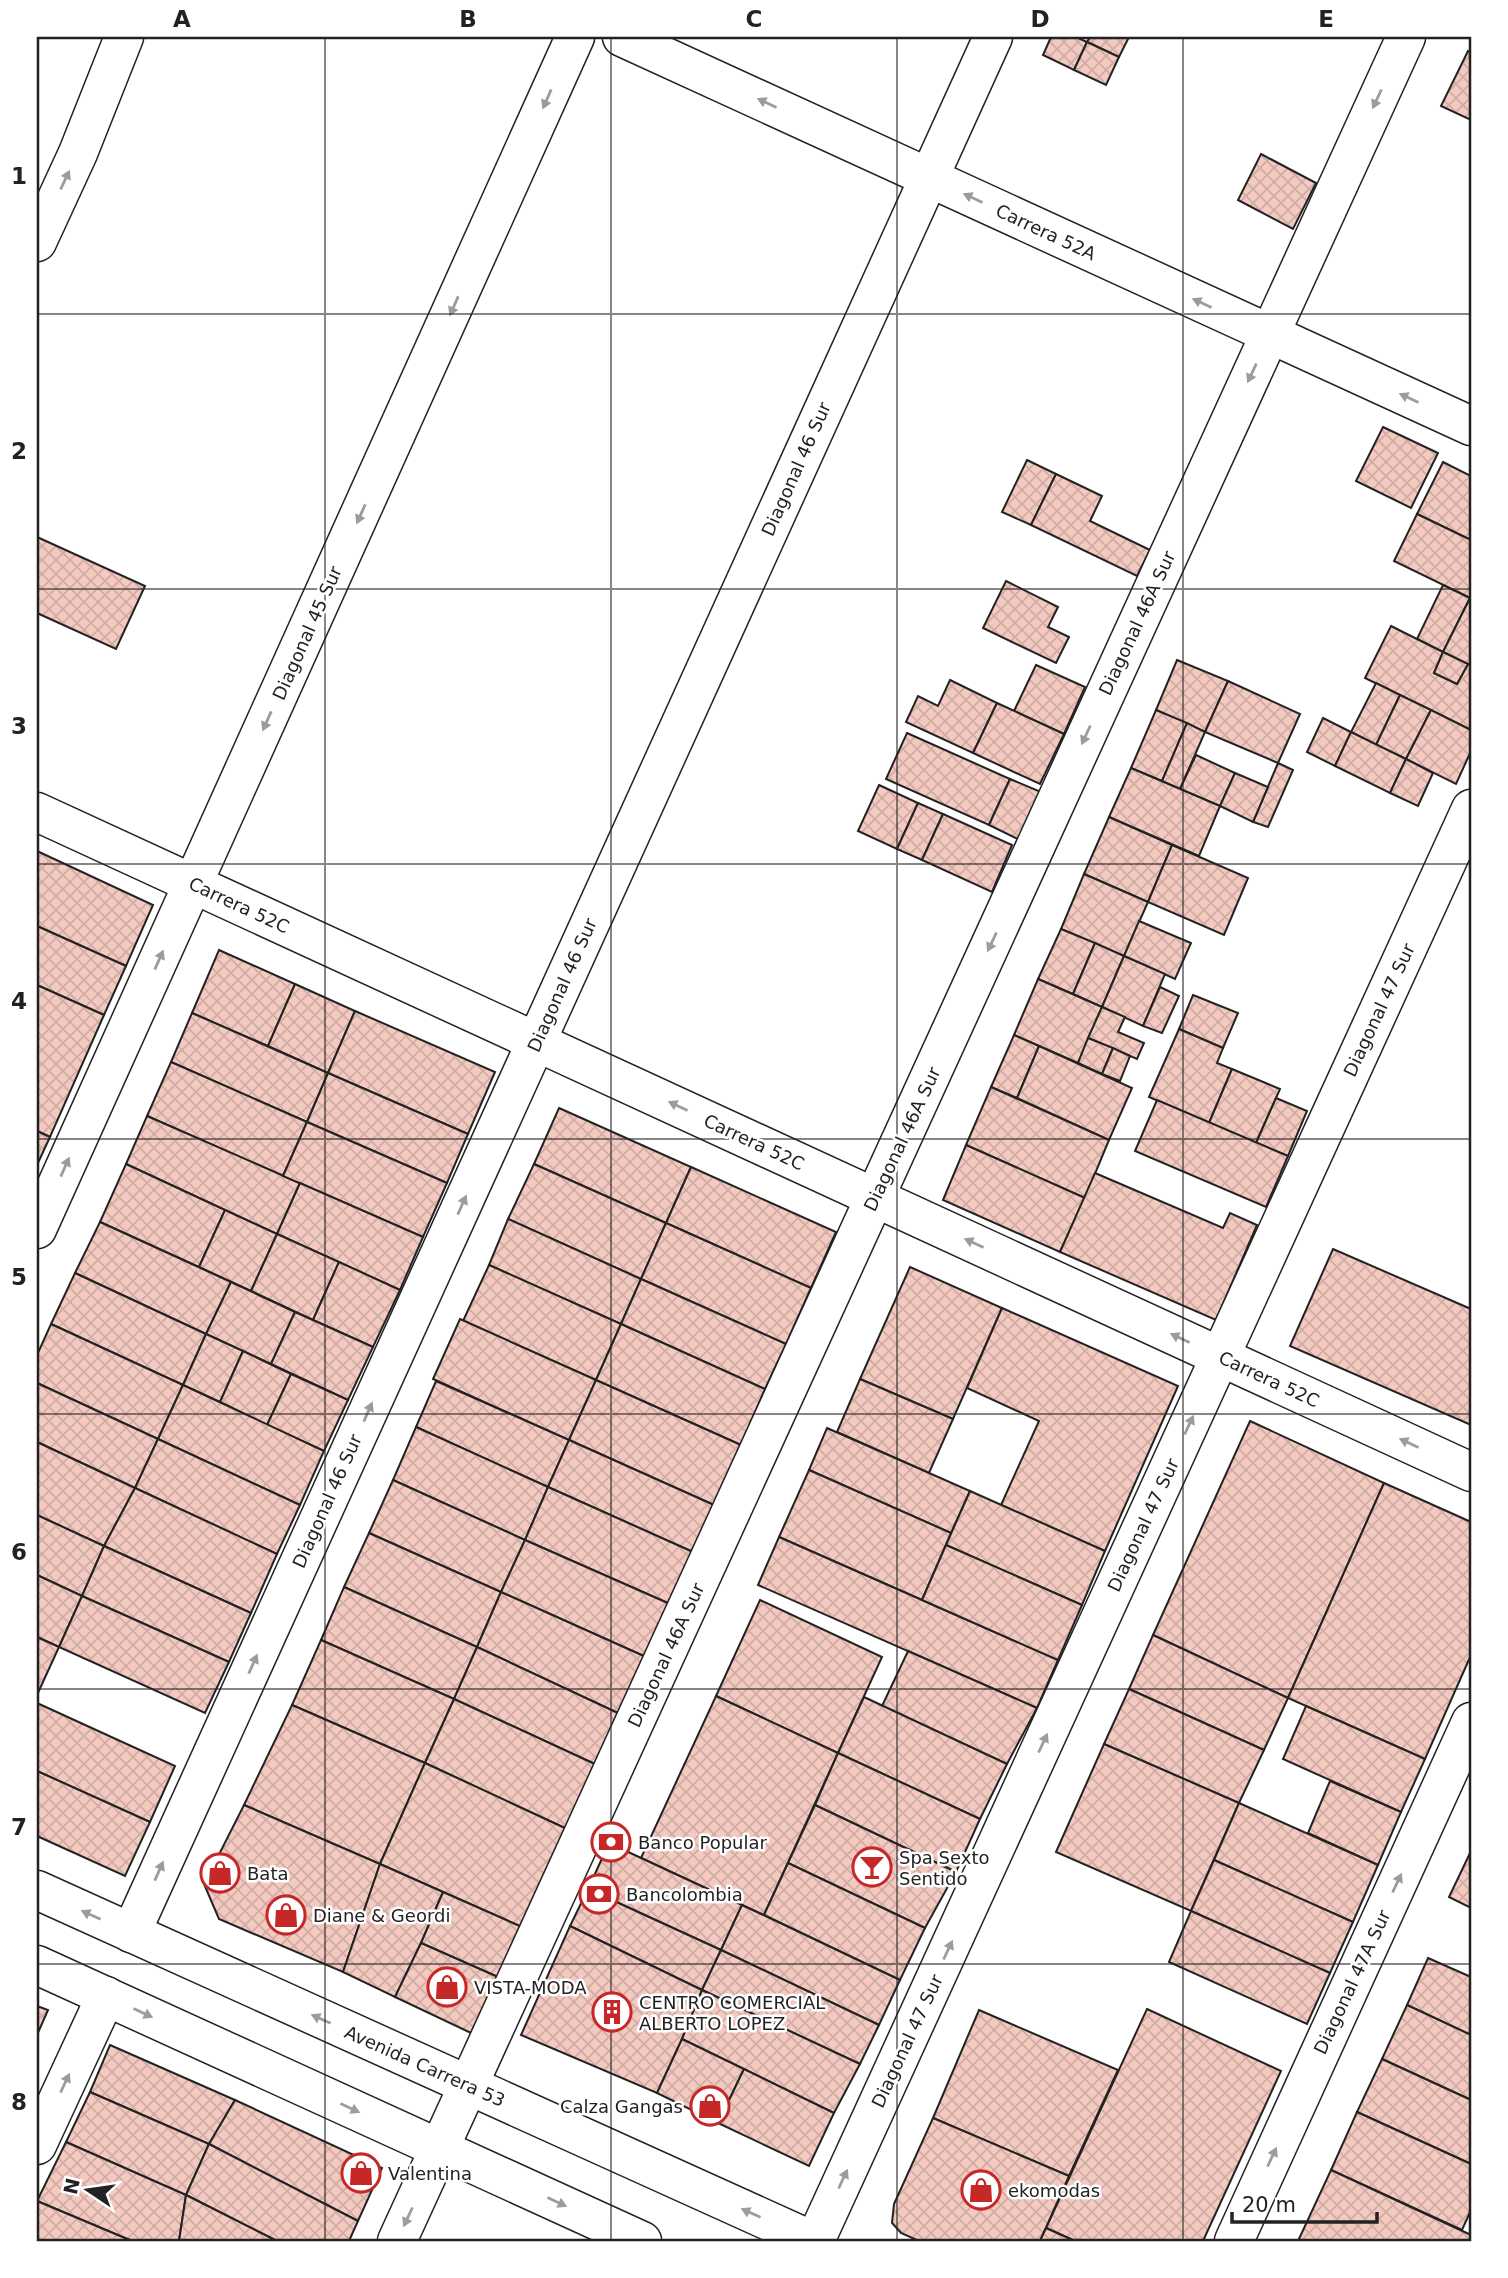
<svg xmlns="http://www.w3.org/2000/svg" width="1508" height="2278" viewBox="0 0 1508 2278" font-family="'DejaVu Sans',sans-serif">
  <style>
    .building { fill: url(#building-cross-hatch); stroke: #222; stroke-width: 2 }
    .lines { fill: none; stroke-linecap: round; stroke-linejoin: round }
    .street-casing { stroke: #222; stroke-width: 41 }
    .secondary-casing { stroke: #222; stroke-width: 41 }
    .highway-casing { stroke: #222; stroke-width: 41 }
    .street { stroke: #fff; stroke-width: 38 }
    .secondary { stroke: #fff; stroke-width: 38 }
    .highway { stroke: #fff; stroke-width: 38 }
    .oneway { fill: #9c9c9c }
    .grid { fill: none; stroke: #222; stroke-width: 2; stroke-opacity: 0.55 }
    .labels { text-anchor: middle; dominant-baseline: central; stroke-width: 5; stroke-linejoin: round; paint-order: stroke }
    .street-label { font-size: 18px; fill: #222; stroke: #fff }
    .poi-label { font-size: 18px; fill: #222; stroke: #fff; text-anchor: start }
    .neatline { fill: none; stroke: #222; stroke-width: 2.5 }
    .grid-label { font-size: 23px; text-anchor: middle; font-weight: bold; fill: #222 }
  </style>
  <defs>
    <pattern id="building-cross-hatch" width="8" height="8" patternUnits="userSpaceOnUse" patternTransform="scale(1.75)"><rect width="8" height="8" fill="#f3c9c0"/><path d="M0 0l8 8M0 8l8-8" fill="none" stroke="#d0aca5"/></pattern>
  </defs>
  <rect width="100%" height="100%" fill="#fff"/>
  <g class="building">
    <polygon points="1051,37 1076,37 1087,42 1074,70 1043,55"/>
    <polygon points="1090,37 1129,37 1119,57 1087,42"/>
    <polygon points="1087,42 1119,57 1106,85 1074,70"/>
    <polygon points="1468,51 1471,53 1471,120 1441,106"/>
    <polygon points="1261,154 1316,183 1293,229 1238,200"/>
    <polygon points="1383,427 1438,453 1411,508 1356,481"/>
    <polygon points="1027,460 1056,474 1031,525 1002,512"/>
    <polygon points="1443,462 1471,476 1471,540 1417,514"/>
    <polygon points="1056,474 1102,496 1090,521 1150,550 1137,576 1031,525"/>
    <polygon points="1417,514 1471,540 1470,598 1394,561"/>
    <polygon points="37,537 145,586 116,649 37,613"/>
    <polygon points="1006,581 1058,607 1048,627 1069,637 1056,663 983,628"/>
    <polygon points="1443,585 1470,598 1443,652 1417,639"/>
    <polygon points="1470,598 1471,599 1471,666 1443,652"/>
    <polygon points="1391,626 1443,652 1434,673 1457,684 1468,664 1471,666 1471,730 1365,678"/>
    <polygon points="1443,652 1468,664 1457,684 1434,673"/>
    <polygon points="1177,660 1228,681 1205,732 1156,710"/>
    <polygon points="1036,665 1085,687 1064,734 1014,711"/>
    <polygon points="950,680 997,703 973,753 906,722 918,696 938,706"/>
    <polygon points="1228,681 1300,714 1278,763 1205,732"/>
    <polygon points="1376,683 1400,695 1376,745 1351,732"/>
    <polygon points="1400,695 1431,710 1406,759 1376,745"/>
    <polygon points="997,703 1064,734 1040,784 973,753"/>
    <polygon points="1156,710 1187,723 1162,781 1131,768"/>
    <polygon points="1431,710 1471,730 1471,751 1456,784 1406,759"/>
    <polygon points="1323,718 1351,732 1335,766 1307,752"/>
    <polygon points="1187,723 1205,732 1180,789 1162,781"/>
    <polygon points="1351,732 1406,759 1390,793 1335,766"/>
    <polygon points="907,733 1010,779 989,825 886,779"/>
    <polygon points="1196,755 1235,773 1220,806 1180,789"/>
    <polygon points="1406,759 1433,773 1418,806 1390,793"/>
    <polygon points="1278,763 1293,770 1268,827 1253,822"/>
    <polygon points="1131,768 1220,806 1199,856 1109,817"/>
    <polygon points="1235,773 1268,787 1253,822 1220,806"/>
    <polygon points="1010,779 1041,792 1020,840 989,825"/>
    <polygon points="879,785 918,803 897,849 858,831"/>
    <polygon points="918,803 943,814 922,860 897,849"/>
    <polygon points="943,814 1012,845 992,892 922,860"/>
    <polygon points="1109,817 1172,845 1148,902 1084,874"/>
    <polygon points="1172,845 1248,878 1224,935 1148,902"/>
    <polygon points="37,851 153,905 126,966 37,926"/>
    <polygon points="1084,874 1148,902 1124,956 1061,929"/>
    <polygon points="1139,921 1191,943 1175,979 1124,956"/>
    <polygon points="37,926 126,966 104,1015 37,985"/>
    <polygon points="1061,929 1095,943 1073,994 1038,979"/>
    <polygon points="1095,943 1124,956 1102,1007 1073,994"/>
    <polygon points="219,950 295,984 268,1046 192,1013"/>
    <polygon points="1124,956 1165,974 1143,1026 1102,1007"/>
    <polygon points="1038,979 1102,1007 1078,1063 1014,1035"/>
    <polygon points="295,984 355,1011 328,1073 268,1046"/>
    <polygon points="37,985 104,1015 50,1137 37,1131"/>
    <polygon points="1160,987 1179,996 1162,1033 1143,1026"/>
    <polygon points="1193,995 1238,1013 1223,1048 1179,1029"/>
    <polygon points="1102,1007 1125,1017 1118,1032 1144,1043 1137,1059 1088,1038"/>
    <polygon points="355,1011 495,1072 468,1134 328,1073"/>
    <polygon points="192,1013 328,1073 307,1122 171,1062"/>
    <polygon points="1179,1029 1223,1048 1217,1063 1232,1069 1209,1123 1149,1097"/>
    <polygon points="1014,1035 1039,1046 1017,1098 991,1087"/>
    <polygon points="1088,1038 1113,1048 1102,1074 1078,1063"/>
    <polygon points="1039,1046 1132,1088 1109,1140 1017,1098"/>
    <polygon points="1113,1048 1130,1056 1120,1081 1102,1074"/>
    <polygon points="171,1062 307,1122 283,1176 147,1116"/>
    <polygon points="1232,1069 1280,1089 1256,1143 1209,1123"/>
    <polygon points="328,1073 468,1134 447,1183 307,1122"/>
    <polygon points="991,1087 1109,1140 1085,1198 966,1145"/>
    <polygon points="1276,1098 1307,1111 1288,1156 1256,1143"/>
    <polygon points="1157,1100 1288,1156 1266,1207 1135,1151"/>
    <polygon points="559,1108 691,1167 666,1223 534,1164"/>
    <polygon points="147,1116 300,1183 277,1234 126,1164"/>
    <polygon points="307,1122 447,1183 423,1237 283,1176"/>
    <polygon points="37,1131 50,1137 37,1165"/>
    <polygon points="966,1145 1085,1198 1060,1252 943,1200"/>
    <polygon points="126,1164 225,1210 199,1267 100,1222"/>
    <polygon points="534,1164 666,1223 641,1279 508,1219"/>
    <polygon points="691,1167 836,1232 811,1288 666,1223"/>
    <polygon points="1095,1173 1223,1228 1230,1213 1257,1225 1216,1320 1060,1252"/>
    <polygon points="300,1183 423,1237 400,1290 277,1234"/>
    <polygon points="225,1210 277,1234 251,1291 199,1267"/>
    <polygon points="508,1219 641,1279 621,1324 489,1265"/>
    <polygon points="100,1222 231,1282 206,1334 75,1273"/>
    <polygon points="666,1223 811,1288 786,1344 641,1279"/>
    <polygon points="277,1234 339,1262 313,1320 251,1291"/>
    <polygon points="1333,1249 1471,1309 1471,1425 1290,1346"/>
    <polygon points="339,1262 400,1290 373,1347 313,1320"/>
    <polygon points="489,1265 621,1324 596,1380 463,1321"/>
    <polygon points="910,1267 1002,1308 953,1419 860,1379"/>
    <polygon points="75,1273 206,1334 183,1385 51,1324"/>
    <polygon points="641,1279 786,1344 765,1389 621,1324"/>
    <polygon points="231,1282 295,1312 271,1364 206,1334"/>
    <polygon points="1002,1308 1178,1386 1105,1551 1001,1505 1039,1421 967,1388"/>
    <polygon points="295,1312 373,1347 348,1400 271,1364"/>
    <polygon points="460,1319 596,1380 569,1440 433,1379"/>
    <polygon points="51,1324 183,1385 158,1439 37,1383 37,1355"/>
    <polygon points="621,1324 765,1389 741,1445 596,1380"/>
    <polygon points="206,1334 243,1351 220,1402 183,1385"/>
    <polygon points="243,1351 291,1374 267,1425 220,1402"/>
    <polygon points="291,1374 348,1400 324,1451 267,1425"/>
    <polygon points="860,1379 953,1419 929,1473 837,1432"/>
    <polygon points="596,1380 741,1445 714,1505 569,1440"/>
    <polygon points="436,1381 569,1440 548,1487 416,1427"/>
    <polygon points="37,1383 158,1439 135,1488 37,1442"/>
    <polygon points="183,1385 324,1451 300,1505 158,1439"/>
    <polygon points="1250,1421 1384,1483 1288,1698 1153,1635"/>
    <polygon points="416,1427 548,1487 525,1540 393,1480"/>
    <polygon points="827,1428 970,1491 951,1533 809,1470"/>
    <polygon points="158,1439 300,1505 277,1554 135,1488"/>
    <polygon points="569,1440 714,1505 693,1552 548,1487"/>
    <polygon points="37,1442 135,1488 104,1546 37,1515"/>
    <polygon points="809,1470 951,1533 922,1600 779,1537"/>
    <polygon points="393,1480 525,1540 501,1592 369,1533"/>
    <polygon points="1384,1483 1471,1522 1471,1655 1425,1759 1288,1698"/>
    <polygon points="548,1487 693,1552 670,1604 525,1540"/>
    <polygon points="135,1488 277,1554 251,1613 104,1546"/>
    <polygon points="970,1491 1105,1551 1082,1605 946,1545"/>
    <polygon points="37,1515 104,1546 82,1596 37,1575"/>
    <polygon points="369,1533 501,1592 477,1647 344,1587"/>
    <polygon points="779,1537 1058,1660 1037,1708 758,1585"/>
    <polygon points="525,1540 670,1604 646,1657 501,1592"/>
    <polygon points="946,1545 1082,1605 1058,1660 922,1600"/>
    <polygon points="104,1546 251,1613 229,1662 82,1596"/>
    <polygon points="37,1575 82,1596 59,1647 37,1637"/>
    <polygon points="344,1587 477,1647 454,1699 321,1640"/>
    <polygon points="501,1592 646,1657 620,1714 477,1647"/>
    <polygon points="82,1596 229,1662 205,1713 59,1647"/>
    <polygon points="760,1600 882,1657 838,1753 716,1696"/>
    <polygon points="1153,1635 1288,1698 1264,1750 1129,1689"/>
    <polygon points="37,1637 59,1647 37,1695"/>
    <polygon points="321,1640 454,1699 425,1763 292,1705"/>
    <polygon points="477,1647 620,1714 597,1765 454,1699"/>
    <polygon points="908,1651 1037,1708 1007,1764 882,1706"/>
    <polygon points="1129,1689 1264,1750 1239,1803 1104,1744"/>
    <polygon points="716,1696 838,1753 764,1915 641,1858"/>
    <polygon points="864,1697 1007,1764 980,1819 838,1753"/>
    <polygon points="454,1699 597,1765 567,1829 425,1763"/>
    <polygon points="37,1703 175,1766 150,1822 37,1771"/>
    <polygon points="292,1705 425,1763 380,1864 244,1805"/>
    <polygon points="1306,1706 1425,1759 1401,1812 1283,1759"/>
    <polygon points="1104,1744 1239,1803 1191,1911 1056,1852"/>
    <polygon points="838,1753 980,1819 956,1872 815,1805"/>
    <polygon points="425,1763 567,1829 522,1927 380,1864"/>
    <polygon points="37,1771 150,1822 125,1876 37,1836"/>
    <polygon points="1330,1781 1401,1812 1378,1865 1308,1833"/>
    <polygon points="1239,1803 1378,1865 1353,1922 1214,1860"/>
    <polygon points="244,1805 380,1864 343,1972 219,1919 204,1884"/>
    <polygon points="815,1805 956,1872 925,1928 788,1863"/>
    <polygon points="609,1843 742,1905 721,1950 588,1889"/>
    <polygon points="1471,1851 1471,1908 1449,1897"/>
    <polygon points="1214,1860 1353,1922 1330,1973 1191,1911"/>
    <polygon points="788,1863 925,1928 900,1980 764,1915"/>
    <polygon points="380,1864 443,1892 421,1943 395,1997 343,1972"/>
    <polygon points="588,1889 721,1950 702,1990 570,1926"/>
    <polygon points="443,1892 522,1927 498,1977 421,1943"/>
    <polygon points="742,1905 900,1980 879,2025 721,1950"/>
    <polygon points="1191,1911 1330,1973 1307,2024 1169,1962"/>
    <polygon points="570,1926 702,1990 682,2039 657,2093 521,2035"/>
    <polygon points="421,1943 498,1977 471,2033 395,1997"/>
    <polygon points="721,1950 879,2025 860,2064 702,1990"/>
    <polygon points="1428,1958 1471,1977 1471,2035 1407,2005"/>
    <polygon points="702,1990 860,2064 834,2113 682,2039"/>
    <polygon points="1407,2005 1471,2035 1471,2100 1382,2059"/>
    <polygon points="37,2006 48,2010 37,2035"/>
    <polygon points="1147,2009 1281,2071 1203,2241 1075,2241 1046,2228"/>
    <polygon points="979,2010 1118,2070 1069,2176 933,2118"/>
    <polygon points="682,2039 744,2069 718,2123 657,2093"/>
    <polygon points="110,2045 235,2100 209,2144 90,2092"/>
    <polygon points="1382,2059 1471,2100 1471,2164 1357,2112"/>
    <polygon points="744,2069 834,2113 809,2166 718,2123"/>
    <polygon points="90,2092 209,2144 186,2195 66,2142"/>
    <polygon points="235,2100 382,2168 358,2221 209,2144"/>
    <polygon points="1357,2112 1471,2164 1471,2210 1462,2230 1331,2170"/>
    <polygon points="933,2118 1069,2176 1040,2241 919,2241 901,2233 892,2223 894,2204"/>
    <polygon points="66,2142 186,2195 179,2241 132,2241 37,2201"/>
    <polygon points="209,2144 358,2221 349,2241 277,2241 186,2195"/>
    <polygon points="1331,2170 1471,2235 1471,2241 1298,2241"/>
    <polygon points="186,2195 277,2241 179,2241"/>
    <polygon points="37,2201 132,2241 37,2241"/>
    <polygon points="1046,2228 1075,2241 1040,2241"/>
  </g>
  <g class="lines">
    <g class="street-casing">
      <g id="street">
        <polyline points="37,1229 575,37"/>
        <polyline points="131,1933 993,37"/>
        <polyline points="37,2145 106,1996"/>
        <polyline points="397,2241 1406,37"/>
        <polyline points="815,2241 1471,809"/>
        <polyline points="1234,2241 1471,1722"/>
      </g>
    </g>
    <g class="secondary-casing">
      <g id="secondary">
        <polyline points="622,37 1471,426"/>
        <polyline points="37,812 1471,1472"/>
        <polyline points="37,1890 813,2241"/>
        <polyline points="37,1965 642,2241"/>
      </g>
    </g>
    <g class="highway-casing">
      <polyline id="highway" points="37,242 78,153 124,37"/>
    </g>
    <use href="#street" class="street"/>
    <use href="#secondary" class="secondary"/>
    <use href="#highway" class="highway"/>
  </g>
  <defs><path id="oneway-solid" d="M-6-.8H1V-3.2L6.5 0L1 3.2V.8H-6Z" transform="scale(1.75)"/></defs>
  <g class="oneway">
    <use href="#oneway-solid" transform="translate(547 99) rotate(114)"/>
    <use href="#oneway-solid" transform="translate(1377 99) rotate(115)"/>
    <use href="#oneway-solid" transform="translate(767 103) rotate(-155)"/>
    <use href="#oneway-solid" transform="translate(65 180) rotate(-65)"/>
    <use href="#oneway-solid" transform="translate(973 198) rotate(-155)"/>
    <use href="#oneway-solid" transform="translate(1202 303) rotate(-155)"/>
    <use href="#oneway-solid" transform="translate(454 306) rotate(114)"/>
    <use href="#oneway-solid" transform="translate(1252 373) rotate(115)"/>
    <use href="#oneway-solid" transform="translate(1409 398) rotate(-155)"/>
    <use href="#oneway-solid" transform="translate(361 514) rotate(114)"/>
    <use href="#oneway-solid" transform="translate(267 721) rotate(114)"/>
    <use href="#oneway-solid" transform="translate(1086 735) rotate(115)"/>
    <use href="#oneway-solid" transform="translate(992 942) rotate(115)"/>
    <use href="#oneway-solid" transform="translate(159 960) rotate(-66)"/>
    <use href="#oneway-solid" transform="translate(678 1106) rotate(-155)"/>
    <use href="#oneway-solid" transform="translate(65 1167) rotate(-66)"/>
    <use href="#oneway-solid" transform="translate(462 1205) rotate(-66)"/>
    <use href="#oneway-solid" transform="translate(974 1243) rotate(-155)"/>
    <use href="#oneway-solid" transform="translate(1180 1338) rotate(-155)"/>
    <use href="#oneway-solid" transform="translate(368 1412) rotate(-66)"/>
    <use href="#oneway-solid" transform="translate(1189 1425) rotate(-65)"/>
    <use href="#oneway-solid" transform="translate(1409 1443) rotate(-155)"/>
    <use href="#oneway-solid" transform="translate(253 1664) rotate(-66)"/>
    <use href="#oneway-solid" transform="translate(1043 1743) rotate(-65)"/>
    <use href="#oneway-solid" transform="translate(159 1871) rotate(-66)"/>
    <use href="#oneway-solid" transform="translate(1397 1883) rotate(-65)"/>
    <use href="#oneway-solid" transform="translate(91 1915) rotate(-156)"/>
    <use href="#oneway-solid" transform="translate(948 1950) rotate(-65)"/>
    <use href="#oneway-solid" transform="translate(143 2013) rotate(25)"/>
    <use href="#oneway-solid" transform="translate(321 2019) rotate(-156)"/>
    <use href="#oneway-solid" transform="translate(65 2083) rotate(-65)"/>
    <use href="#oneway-solid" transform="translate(350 2108) rotate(25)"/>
    <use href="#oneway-solid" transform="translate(1272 2157) rotate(-65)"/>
    <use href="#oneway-solid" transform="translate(843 2179) rotate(-65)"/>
    <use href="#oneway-solid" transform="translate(557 2202) rotate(25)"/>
    <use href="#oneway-solid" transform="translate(751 2213) rotate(-156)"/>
    <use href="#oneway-solid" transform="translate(408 2217) rotate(115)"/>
  </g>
  <path class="grid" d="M325 37V2241M611 37V2241M897 37V2241M1183 37V2241M37 314H1471M37 589H1471M37 864H1471M37 1139H1471M37 1414H1471M37 1689H1471M37 1964H1471"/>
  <defs>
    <g id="bank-ring" transform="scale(2.0125)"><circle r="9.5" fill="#fff" stroke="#c62828" stroke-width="1.5"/><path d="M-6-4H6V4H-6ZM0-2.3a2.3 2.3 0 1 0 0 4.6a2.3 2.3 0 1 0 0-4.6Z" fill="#c62828"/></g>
    <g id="bar-ring" transform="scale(2.0125)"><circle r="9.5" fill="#fff" stroke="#c62828" stroke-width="1.5"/><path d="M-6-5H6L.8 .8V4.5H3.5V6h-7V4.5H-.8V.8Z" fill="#c62828"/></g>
    <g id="shop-ring" transform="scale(2.0125)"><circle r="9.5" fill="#fff" stroke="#c62828" stroke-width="1.5"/><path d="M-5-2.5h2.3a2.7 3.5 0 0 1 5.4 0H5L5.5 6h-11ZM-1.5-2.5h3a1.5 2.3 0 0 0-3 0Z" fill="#c62828"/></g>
    <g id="building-ring" transform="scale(2.0125)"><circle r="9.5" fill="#fff" stroke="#c62828" stroke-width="1.5"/><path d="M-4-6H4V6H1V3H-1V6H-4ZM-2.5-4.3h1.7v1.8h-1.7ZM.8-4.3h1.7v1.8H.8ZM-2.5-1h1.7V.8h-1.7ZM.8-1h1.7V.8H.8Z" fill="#c62828"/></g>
  </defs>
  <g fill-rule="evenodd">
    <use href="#bank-ring" x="611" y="1842"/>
    <use href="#bar-ring" x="872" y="1867"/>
    <use href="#shop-ring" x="220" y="1873"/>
    <use href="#bank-ring" x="599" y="1894"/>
    <use href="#shop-ring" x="286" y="1915"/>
    <use href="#shop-ring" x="447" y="1987"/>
    <use href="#building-ring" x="612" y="2012"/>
    <use href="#shop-ring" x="710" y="2106"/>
    <use href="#shop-ring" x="361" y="2173"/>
    <use href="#shop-ring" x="981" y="2190"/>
  </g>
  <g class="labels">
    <g class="street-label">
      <text transform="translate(1046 232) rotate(25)">Carrera 52A</text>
      <text transform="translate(796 469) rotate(-66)">Diagonal 46 Sur</text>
      <text transform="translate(1137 623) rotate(-65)">Diagonal 46A Sur</text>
      <text transform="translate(307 633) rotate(-66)">Diagonal 45 Sur</text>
      <text transform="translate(239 905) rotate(25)">Carrera 52C</text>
      <text transform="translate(562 985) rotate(-66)">Diagonal 46 Sur</text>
      <text transform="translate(1379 1010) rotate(-65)">Diagonal 47 Sur</text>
      <text transform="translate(902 1139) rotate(-65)">Diagonal 46A Sur</text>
      <text transform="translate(754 1142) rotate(25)">Carrera 52C</text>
      <text transform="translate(1269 1379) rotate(25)">Carrera 52C</text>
      <text transform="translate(327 1501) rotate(-66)">Diagonal 46 Sur</text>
      <text transform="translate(1143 1525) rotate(-65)">Diagonal 47 Sur</text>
      <text transform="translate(666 1655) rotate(-65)">Diagonal 46A Sur</text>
      <text transform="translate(1352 1982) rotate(-65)">Diagonal 47A Sur</text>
      <text transform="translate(907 2041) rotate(-65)">Diagonal 47 Sur</text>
      <text transform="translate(425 2066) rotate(24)">Avenida Carrera 53</text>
    </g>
    <g class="poi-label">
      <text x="638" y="1842">Banco Popular</text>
      <text x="899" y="1857">Spa Sexto<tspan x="899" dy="21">Sentido</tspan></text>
      <text x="247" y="1873">Bata</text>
      <text x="626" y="1894">Bancolombia</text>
      <text x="313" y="1915">Diane &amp; Geordi</text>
      <text x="474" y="1987">VISTA-MODA</text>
      <text x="639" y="2002">CENTRO COMERCIAL<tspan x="639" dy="21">ALBERTO LOPEZ</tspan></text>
      <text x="683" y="2106" text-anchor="end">Calza Gangas</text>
      <text x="388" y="2173">Valentina</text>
      <text x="1008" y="2190">ekomodas</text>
    </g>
  </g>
  <rect width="1508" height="2278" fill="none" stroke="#ffffff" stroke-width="77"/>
  <g transform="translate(88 2190) rotate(283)" stroke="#ffffff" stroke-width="5" paint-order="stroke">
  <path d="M0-5L12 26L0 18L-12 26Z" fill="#222222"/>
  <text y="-10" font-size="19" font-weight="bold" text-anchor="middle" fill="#222222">N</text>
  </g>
  <path d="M1232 2212v10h145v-10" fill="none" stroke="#222222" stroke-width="3.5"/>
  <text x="1242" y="2212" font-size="21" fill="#222222" stroke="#ffffff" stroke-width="5" paint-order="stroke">20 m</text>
  <rect x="38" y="38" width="1432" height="2202" class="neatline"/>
  <g class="grid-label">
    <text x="182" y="27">A</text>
    <text x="468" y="27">B</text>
    <text x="754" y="27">C</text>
    <text x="1040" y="27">D</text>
    <text x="1326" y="27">E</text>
    <text x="19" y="184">1</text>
    <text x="19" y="459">2</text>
    <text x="19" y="734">3</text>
    <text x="19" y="1009">4</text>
    <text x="19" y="1285">5</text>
    <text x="19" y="1560">6</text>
    <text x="19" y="1835">7</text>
    <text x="19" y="2110">8</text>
  </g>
</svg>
